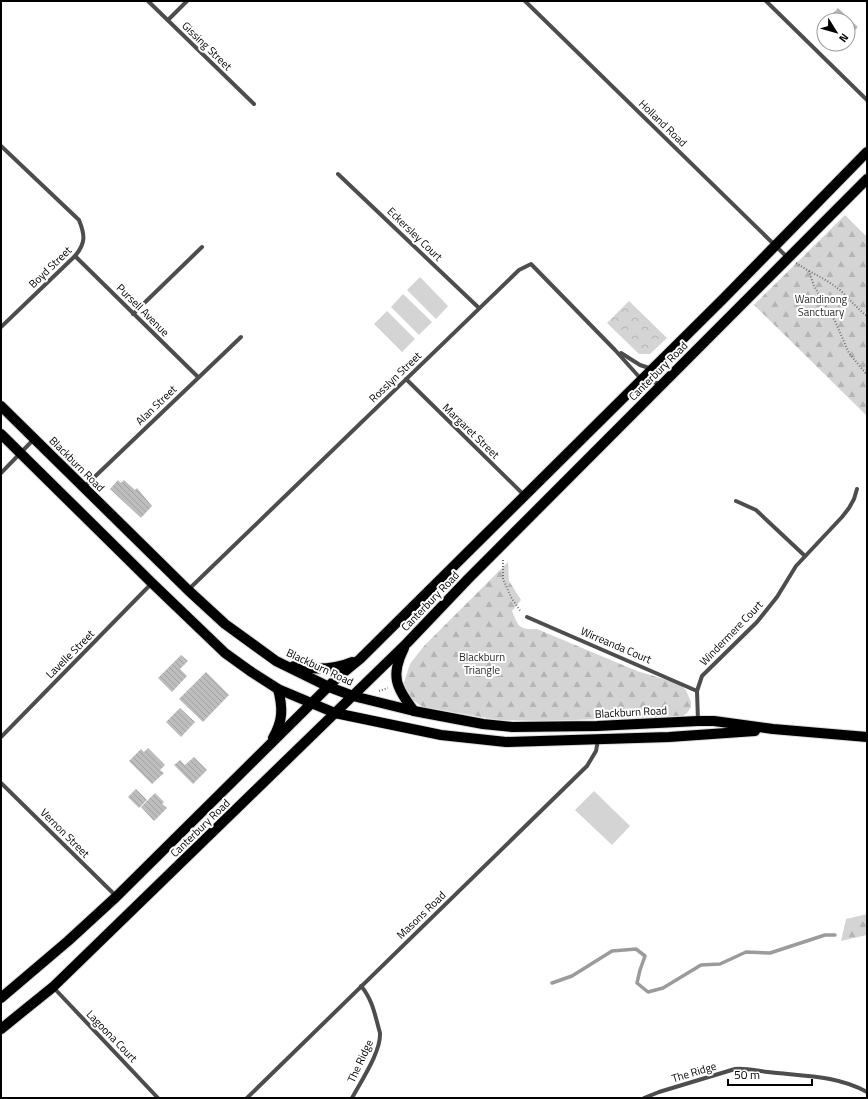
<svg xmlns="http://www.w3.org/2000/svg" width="868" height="1099" viewBox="0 0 868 1099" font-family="'Titillium Web',sans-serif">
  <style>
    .grass { fill: #d4d4d4 }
    .forest { fill: url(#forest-firs) }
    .park { fill: url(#park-crowns) }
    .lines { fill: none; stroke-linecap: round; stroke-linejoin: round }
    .stream { stroke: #9b9b9b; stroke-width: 3.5 }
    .building { fill: url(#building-back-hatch) }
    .primary-casing { stroke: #dbdbdb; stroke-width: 12 }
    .path { stroke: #6f6f6f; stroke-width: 2; stroke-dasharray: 1 2; stroke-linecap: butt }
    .street { stroke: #4d4d4d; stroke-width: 4 }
    .primary { stroke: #000; stroke-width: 10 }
    .labels { text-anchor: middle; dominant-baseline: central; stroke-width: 4; stroke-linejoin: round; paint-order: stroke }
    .street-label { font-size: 11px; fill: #000; stroke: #fff }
    .park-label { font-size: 11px; fill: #2b2b2b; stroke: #fff }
  </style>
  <defs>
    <pattern id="forest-firs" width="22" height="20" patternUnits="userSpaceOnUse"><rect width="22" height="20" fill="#d4d4d4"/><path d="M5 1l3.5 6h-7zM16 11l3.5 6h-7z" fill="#b4b4b4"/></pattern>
    <pattern id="park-crowns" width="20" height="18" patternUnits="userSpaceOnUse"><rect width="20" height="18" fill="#d4d4d4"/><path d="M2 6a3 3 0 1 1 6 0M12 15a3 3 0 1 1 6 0" fill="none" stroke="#b4b4b4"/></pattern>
    <pattern id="building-back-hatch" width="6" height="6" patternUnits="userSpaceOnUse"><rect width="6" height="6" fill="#bdbdbd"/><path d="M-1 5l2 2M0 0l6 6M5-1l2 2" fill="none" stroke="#a1a1a1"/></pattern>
  </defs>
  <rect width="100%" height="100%" fill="#fff"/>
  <g class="grass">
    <polygon points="420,277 448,306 436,319 407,290"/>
    <polygon points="403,294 432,322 419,335 391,307"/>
    <polygon points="387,311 415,339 402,352 374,324"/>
    <polygon points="594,791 630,826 612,845 575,810"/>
  </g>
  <g class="forest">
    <polygon points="845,215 867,237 867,416 754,305"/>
    <path d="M508 562 509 581 521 600 512 611C518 626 519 630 537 629L637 671 680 684 686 690 691 702V707L687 713 683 716 545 721 499 720 423 707C413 701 407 696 403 685L410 664 424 646Z"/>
    <polygon points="867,914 867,935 841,941 846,919"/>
  </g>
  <polygon class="park" points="629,301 667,338 650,354 639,354 607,323"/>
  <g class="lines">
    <polyline class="stream" points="552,983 572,976 612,951 636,949 645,956 640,970 637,983 648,992 663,988 701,965 720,964 746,952 770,953 825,935 835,935"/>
  </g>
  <g class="building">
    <polygon points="838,8 858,27 848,37 848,20 826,20"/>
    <polygon points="118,480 121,483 124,480 135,490 137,488 152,506 141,518 110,489"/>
    <polygon points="181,655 188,661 180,669 187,676 172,692 158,678"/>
    <polygon points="206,672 229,695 203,722 179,699"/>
    <polygon points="180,708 195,722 181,737 166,722"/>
    <polygon points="148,748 165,765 160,770 164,773 152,784 129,761 141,749 144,752"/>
    <polygon points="194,757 207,770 193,784 174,765 180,760 185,765"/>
    <polygon points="136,789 147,800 139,808 128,797"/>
    <polygon points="155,793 164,802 162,804 167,808 154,821 141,807"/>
  </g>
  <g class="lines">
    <g class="primary-casing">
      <g id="primary">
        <polyline points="1,406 188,590 225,624 276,661 329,687 353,696 414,711 483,724 512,727 597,726 698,721 714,721 773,729 867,737"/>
        <polyline points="1,434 152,583 225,653 250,671 278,689 335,713 441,735 506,742 669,737 755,731"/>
        <path d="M404 648C390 676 396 687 414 711"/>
        <path d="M294 666C314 670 333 670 352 662"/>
        <path d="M273 738C283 721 283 708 278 689"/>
        <polyline points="1,998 68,941 116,897 338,677 360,659 723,299 867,152"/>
        <polyline points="1,1029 53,987 335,713 407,643 468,579 867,179"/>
      </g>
    </g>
    <g class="path">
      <polyline points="796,263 809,271 814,286 835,321 849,353 867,375"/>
      <path d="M809 271C822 278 836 285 846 296 853 303 859 310 867 316"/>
      <polyline points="503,560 503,579 511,597 521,612"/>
      <polyline points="379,691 388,688"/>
    </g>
    <g class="street">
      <polyline points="148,1 254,104"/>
      <polyline points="525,1 788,258"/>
      <polyline points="766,1 867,100"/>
      <polyline points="168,20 187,1"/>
      <path d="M1 146 79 220C85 235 86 243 75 256L1 327"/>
      <polyline points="338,174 479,308"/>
      <polyline points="75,256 198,377"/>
      <polyline points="133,314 202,247"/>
      <polyline points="621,353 640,365 652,369"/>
      <polyline points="406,379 524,495"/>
      <polyline points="1,473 34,439"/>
      <polyline points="84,487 241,337"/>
      <polyline points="736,501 756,510 805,556"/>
      <polyline points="188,590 519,270 531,264 615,350 641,379 661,384"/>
      <polyline points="527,617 697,691"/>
      <polyline points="698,721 697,691 702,676 757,622 777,597 796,566 842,517 849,508 854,499 857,489"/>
      <polyline points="1,737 152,583"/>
      <polyline points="1,783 116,896"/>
      <polyline points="53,987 158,1098"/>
      <polyline points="247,1098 587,766 596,751 598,740"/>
      <path d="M352 1098C361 1081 381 1052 380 1033 375 1016 373 1000 361 986"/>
      <path d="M644 1098 659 1092 735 1069C747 1068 757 1071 768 1072 801 1076 837 1075 867 1092"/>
    </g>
    <use href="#primary" class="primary"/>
  </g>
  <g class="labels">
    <g class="street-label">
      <text transform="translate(207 46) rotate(44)">Gissing Street</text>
      <text transform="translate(663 123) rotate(44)">Holland Road</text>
      <text transform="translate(415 234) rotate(44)">Eckersley Court</text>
      <text transform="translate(50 267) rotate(-44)">Boyd Street</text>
      <text transform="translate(143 310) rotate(45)">Pursell Avenue</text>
      <text transform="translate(658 371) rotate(-45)">Canterbury Road</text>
      <text transform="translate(395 377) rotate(-44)">Rosslyn Street</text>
      <text transform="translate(156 405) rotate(-44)">Alan Street</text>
      <text transform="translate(471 431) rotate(44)">Margaret Street</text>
      <text transform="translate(77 464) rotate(45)">Blackburn Road</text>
      <text transform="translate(430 601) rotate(-46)">Canterbury Road</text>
      <text transform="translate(731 633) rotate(-46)">Windermere Court</text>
      <text transform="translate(616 645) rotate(23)">Wirreanda Court</text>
      <text transform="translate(70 654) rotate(-45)">Lavelle Street</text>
      <text transform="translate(320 667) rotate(25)">Blackburn Road</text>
      <text transform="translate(631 712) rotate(-3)">Blackburn Road</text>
      <text transform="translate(200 828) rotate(-44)">Canterbury Road</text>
      <text transform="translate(65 833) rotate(45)">Vernon Street</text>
      <text transform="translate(421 915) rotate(-44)">Masons Road</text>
      <text transform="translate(112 1036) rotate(46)">Lagoona Court</text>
      <text transform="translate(360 1061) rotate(-65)">The Ridge</text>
      <text transform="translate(694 1072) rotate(-17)">The Ridge</text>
    </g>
    <g class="park-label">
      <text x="821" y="299">Wandinong<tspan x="821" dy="13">Sanctuary</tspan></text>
      <text x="482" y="657">Blackburn<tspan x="482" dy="13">Triangle</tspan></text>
    </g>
  </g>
  <rect width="868" height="1099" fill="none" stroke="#000000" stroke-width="4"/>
  <g transform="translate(836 32) rotate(127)"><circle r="19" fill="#ffffff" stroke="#999999"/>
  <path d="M0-3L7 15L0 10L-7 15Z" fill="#000000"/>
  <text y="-6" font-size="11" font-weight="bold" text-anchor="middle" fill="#000000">N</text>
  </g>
  <path d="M728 1079v6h84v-6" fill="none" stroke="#000000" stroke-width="2"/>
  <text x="734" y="1079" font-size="12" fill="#000000" stroke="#ffffff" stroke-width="3" paint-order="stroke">50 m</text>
</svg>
